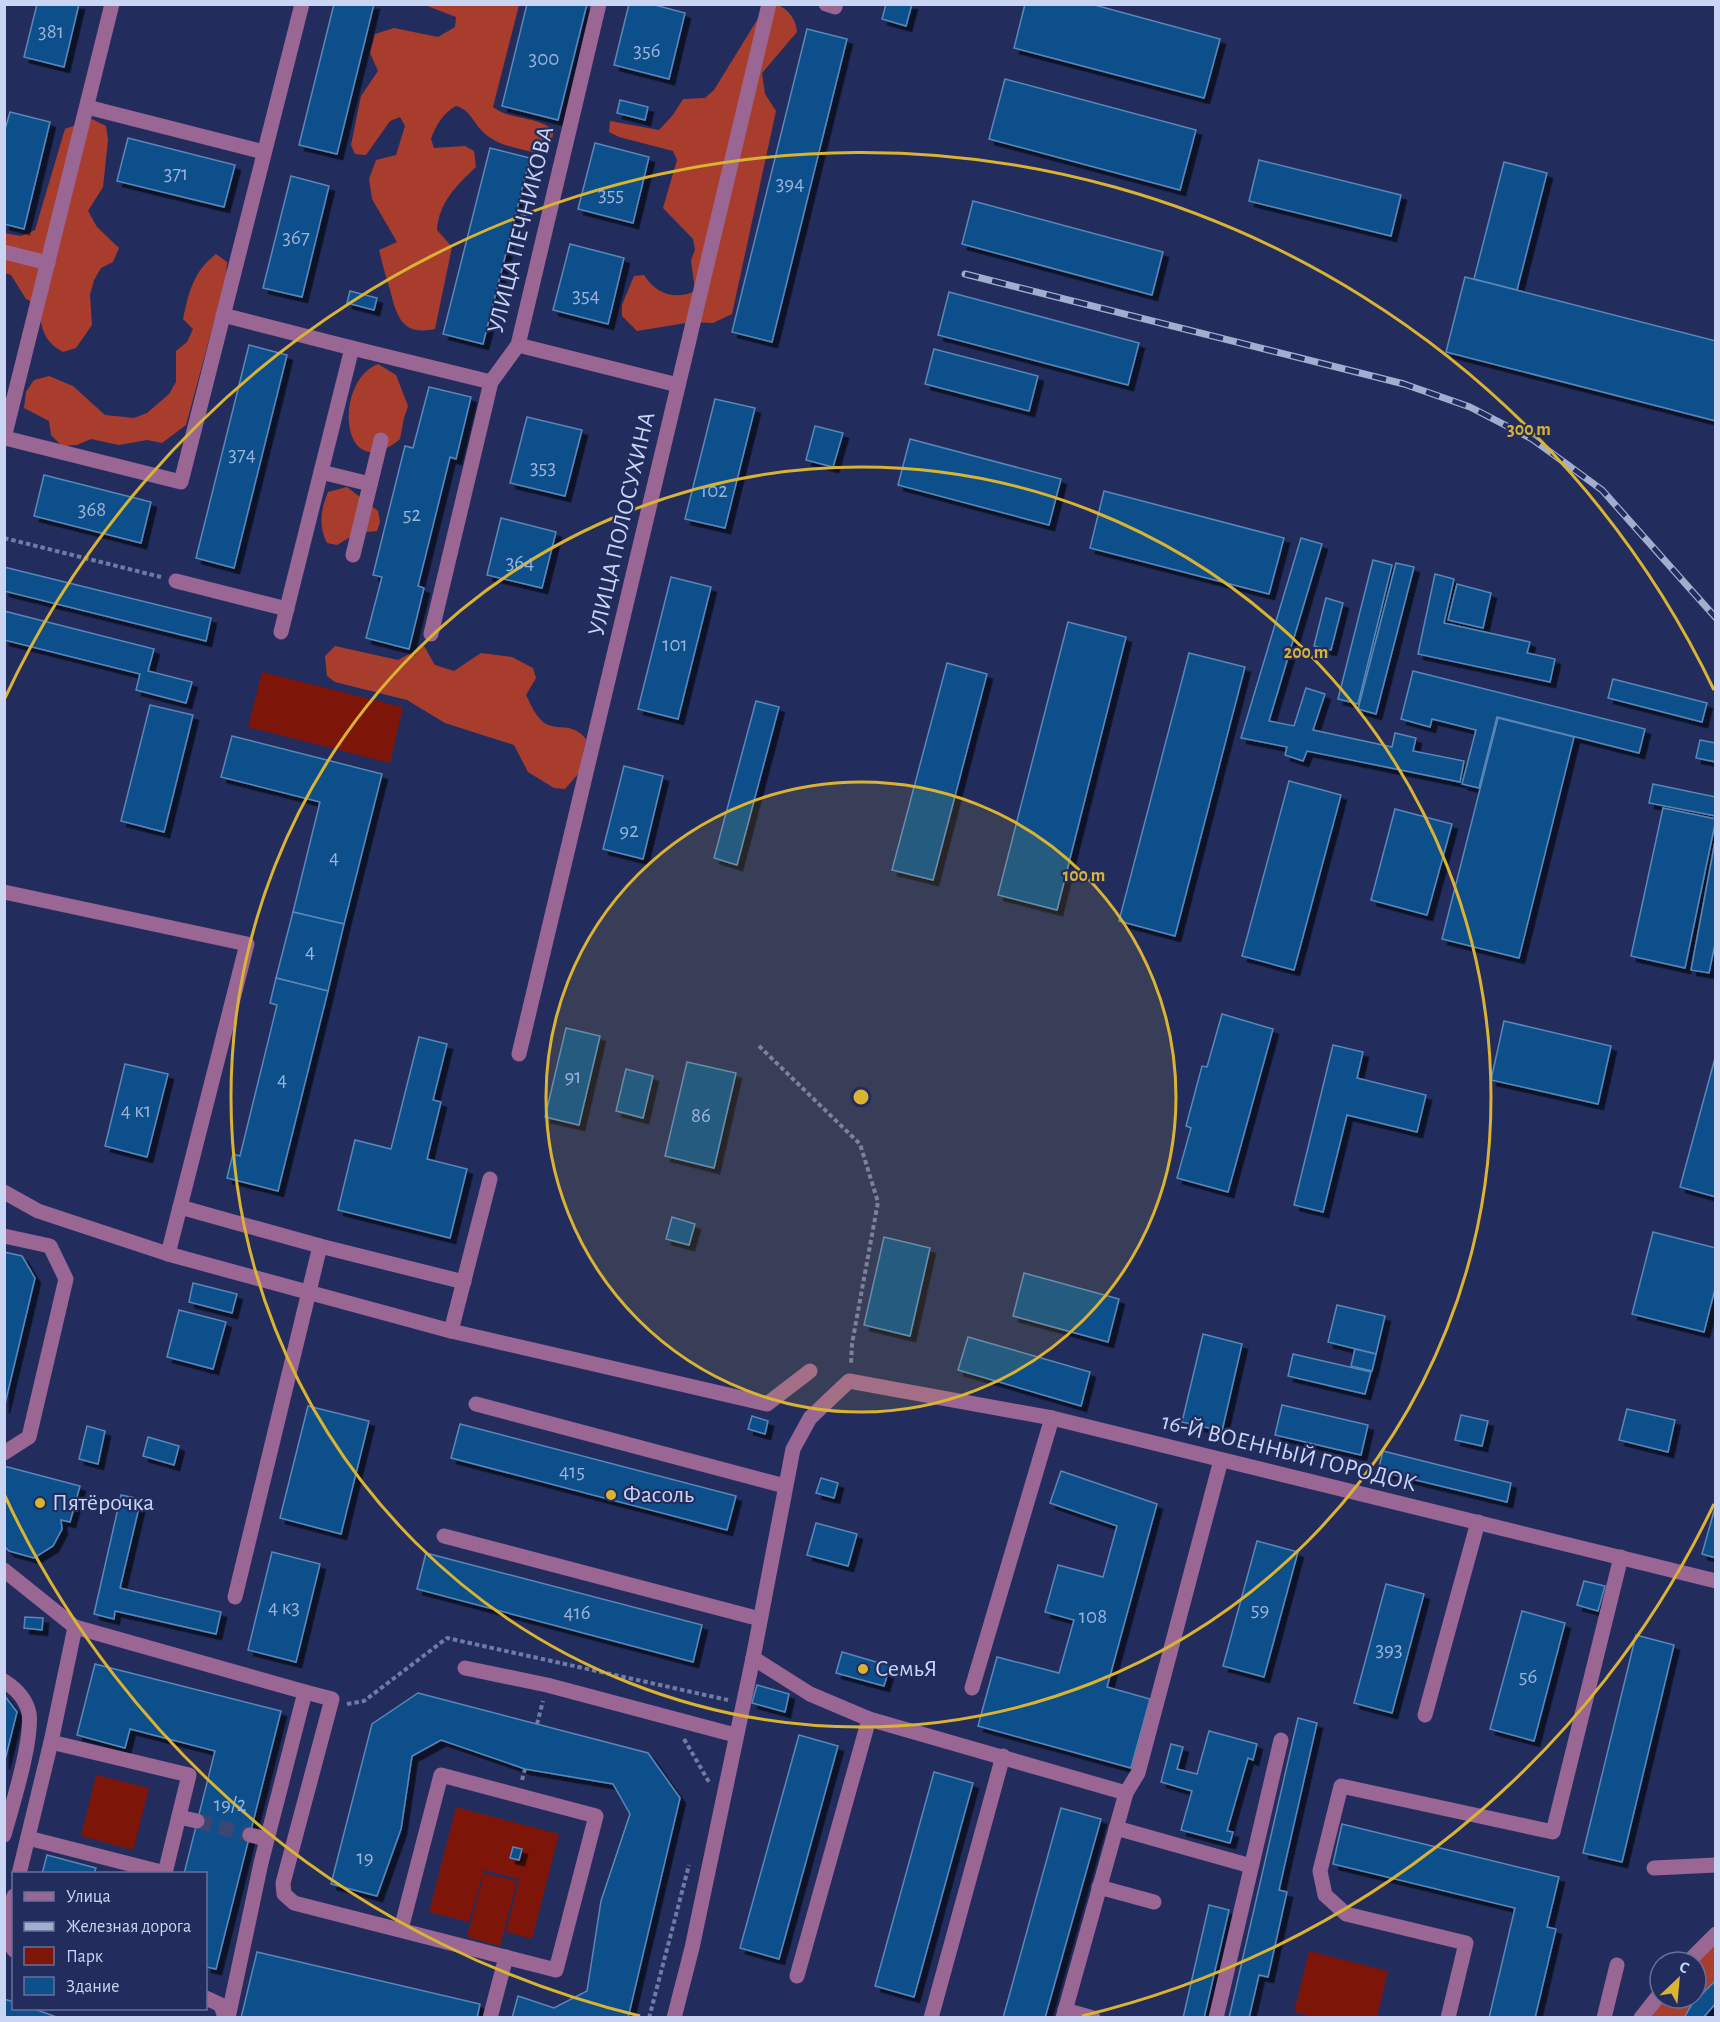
<svg xmlns="http://www.w3.org/2000/svg" width="1720" height="2022" viewBox="0 0 1720 2022" font-family="'Alegreya Sans',sans-serif">
  <style>
    .green { fill: #7d1609 }
    .forest { fill: #a93d2d }
    .building { fill: #0d508b; stroke: #5a87b7; stroke-width: 1.5; filter: url(#shadow) }
    .lines { fill: none; stroke-linecap: round; stroke-linejoin: round }
    .minor-tunnel { stroke: #3b4674; stroke-width: 15; stroke-dasharray: 15 8; stroke-linecap: butt }
    .path { stroke: #717ca4; stroke-width: 4; stroke-dasharray: 4.5 3; stroke-linecap: butt }
    .minor { stroke: #9a6693; stroke-width: 15 }
    .rail-casing { stroke: #a3add0; stroke-width: 7 }
    .rail { stroke: #222d5e; stroke-width: 4.5; stroke-dasharray: 14; stroke-linecap: butt }
    .ring { fill: none; stroke: #dab333; stroke-width: 3 }
    .poi-dot { fill: #dab333; stroke: #222d5e; stroke-width: 2 }
    .labels { text-anchor: middle; dominant-baseline: central; stroke-width: 4.5; stroke-linejoin: round; paint-order: stroke }
    .number-label { font-size: 21px; fill: #9bb3d9 }
    .street-label { font-size: 24px; fill: #cad4f3; stroke: #222d5e }
    .poi-label { font-size: 24px; fill: #cad4f3; stroke: #222d5e; text-anchor: start }
    .centre { fill: #dab333; stroke: #222d5e; stroke-width: 3 }
    .ring-label { font-size: 18px; text-anchor: middle; font-weight: bold; fill: #dab333; stroke: #222d5e; stroke-width: 4.5; stroke-linejoin: round; paint-order: stroke }
  </style>
  <defs>
    <filter id="shadow"><feDropShadow dx="5.5" dy="5.5" stdDeviation="0" flood-color="#0009"/></filter>
  </defs>
  <rect width="100%" height="100%" fill="#222d5e"/>
  <g class="green">
    <polygon points="262,672 403,707 390,763 248,727"/>
    <polygon points="96,1775 149,1788 133,1850 81,1836"/>
    <polygon points="456,1807 559,1834 532,1939 506,1932 519,1879 484,1870 469,1922 429,1912"/>
    <polygon points="484,1873 517,1881 500,1946 467,1937"/>
    <polygon points="1309,1951 1388,1971 1377,2017 1315,2017 1294,2012"/>
  </g>
  <g class="forest">
    <path d="M771 4C786 5 796 18 797 32L762 73 765 94 776 111 732 314 713 323 692 322 637 331 622 316V305L634 276 644 275C655 293 675 301 695 291L691 260 695 250 693 239 663 208 677 160 673 151 619 137 609 132 610 121 659 130 673 115 683 99 705 98 714 90 765 7Z"/>
    <path d="M425 5H519L493 107C511 121 537 115 554 131L549 150 540 154C521 149 497 146 483 132 473 122 470 110 456 106 443 113 436 125 431 139L434 148 465 146 474 151 476 167C457 185 439 202 437 230L452 247 435 329C402 336 397 317 390 290 386 277 382 263 379 250L397 242 372 199 369 179 376 160 396 155 405 126 400 117 390 121 366 155 355 154 351 145 361 96 378 71 370 53 375 34 394 28 438 37 455 27 456 17Z"/>
    <path d="M92 119 106 126 108 140 103 187 88 211 97 227 119 248 113 262 101 268 94 280 90 295 92 325 76 348 63 352C42 340 42 328 38 305L26 299 11 275 5 273 4 233 21 236 35 230 65 129Z"/>
    <path d="M216 254 227 262 226 277 186 425 162 443 147 440 119 445 91 439 77 445 62 446 51 435 49 421 24 408 26 392 34 380 49 376 73 386 105 415 134 418 147 413 169 394 176 382V351L187 342 193 329 183 319C189 292 193 272 216 254Z"/>
    <path d="M378 364 396 375 408 406 404 418 400 439C341 489 332 382 378 364Z"/>
    <path d="M347 487 378 511 380 522 377 531 357 533 337 545 327 543C318 525 321 510 328 492Z"/>
    <path d="M335 646 398 660 424 646 435 665 454 671 481 653 512 657 533 668 536 678 526 695C531 705 536 718 546 724 561 731 572 722 586 739L579 773 565 789 554 788 528 772 514 745 445 723 407 700 335 682 327 676 325 656Z"/>
    <polygon points="1715,1944 1715,1980 1692,2004 1684,2017 1651,2018 1664,1998 1696,1998 1696,1963"/>
  </g>
  <g class="building">
    <polygon points="37,4 79,4 64,67 24,57"/>
    <polygon points="334,4 374,4 337,154 299,145"/>
    <polygon points="527,4 587,4 558,120 502,106"/>
    <polygon points="629,4 651,4 685,13 669,79 614,65"/>
    <polygon points="886,4 912,4 906,26 882,19"/>
    <polygon points="1025,4 1091,4 1220,39 1204,98 1014,48"/>
    <polygon points="807,29 847,39 772,342 732,332"/>
    <polygon points="1005,79 1196,130 1180,190 989,139"/>
    <polygon points="620,100 648,107 645,120 617,113"/>
    <polygon points="10,112 50,122 24,229 4,224 4,133"/>
    <polygon points="128,138 235,165 224,207 117,181"/>
    <polygon points="595,143 649,157 633,223 578,209"/>
    <polygon points="490,148 530,158 483,344 443,334"/>
    <polygon points="1259,160 1401,195 1391,236 1249,201"/>
    <polygon points="1504,162 1547,173 1517,290 1474,279"/>
    <polygon points="291,176 329,186 302,297 263,288"/>
    <polygon points="973,201 1163,252 1152,295 962,244"/>
    <polygon points="570,244 624,258 608,324 553,310"/>
    <polygon points="1465,277 1716,341 1716,421 1446,352"/>
    <polygon points="350,291 377,298 374,310 347,303"/>
    <polygon points="949,292 1139,343 1128,385 938,335"/>
    <polygon points="249,345 287,355 234,568 196,558"/>
    <polygon points="934,349 1038,376 1029,411 925,384"/>
    <polygon points="429,387 471,397 456,459 450,457 418,586 424,588 409,649 366,638 382,577 373,575 400,466 405,446 413,448"/>
    <polygon points="715,399 755,408 725,528 685,519"/>
    <polygon points="527,417 582,430 565,496 510,483"/>
    <polygon points="815,426 843,433 833,467 806,460"/>
    <polygon points="910,439 1061,479 1049,525 898,485"/>
    <polygon points="44,475 151,502 141,543 34,516"/>
    <polygon points="1104,491 1284,538 1269,594 1090,548"/>
    <polygon points="501,518 556,532 542,588 487,575"/>
    <polygon points="1301,538 1322,544 1269,721 1294,726 1306,688 1325,694 1313,730 1392,747 1395,733 1416,738 1413,751 1464,761 1460,782 1307,751 1303,761 1285,755 1287,747 1241,738"/>
    <polygon points="1373,560 1392,565 1358,704 1338,699"/>
    <polygon points="1396,563 1414,567 1376,714 1358,709"/>
    <polygon points="4,567 211,618 206,641 4,591"/>
    <polygon points="1435,574 1454,579 1444,623 1530,642 1527,653 1555,659 1550,682 1418,654"/>
    <polygon points="671,577 711,587 678,719 638,709"/>
    <polygon points="1457,584 1491,593 1483,628 1448,620"/>
    <polygon points="1326,598 1343,603 1331,650 1314,646"/>
    <polygon points="4,611 154,649 148,671 192,682 186,703 136,690 140,674 4,640"/>
    <polygon points="1068,622 1126,637 1057,910 998,895"/>
    <polygon points="1189,653 1245,667 1175,936 1119,921"/>
    <polygon points="947,663 987,674 933,880 892,870"/>
    <polygon points="1413,671 1645,729 1639,753 1497,717 1479,788 1462,784 1476,730 1432,719 1430,727 1401,719"/>
    <polygon points="1613,679 1707,703 1702,722 1608,698"/>
    <polygon points="756,701 779,707 737,865 714,858"/>
    <polygon points="150,705 193,715 164,832 121,821"/>
    <polygon points="1498,718 1574,737 1519,958 1442,939"/>
    <polygon points="232,736 382,774 344,924 293,912 320,802 221,777"/>
    <polygon points="1700,740 1716,743 1716,762 1696,758"/>
    <polygon points="624,766 663,776 643,859 603,849"/>
    <polygon points="1289,781 1341,795 1294,970 1242,956"/>
    <polygon points="1653,784 1716,797 1716,816 1649,803"/>
    <polygon points="1663,808 1716,819 1685,968 1631,956"/>
    <polygon points="1395,809 1452,824 1427,915 1371,900"/>
    <polygon points="1716,836 1716,939 1709,973 1691,970"/>
    <polygon points="293,912 344,924 328,991 276,978"/>
    <polygon points="276,978 328,991 278,1191 227,1178 233,1154 240,1156 277,1005 270,1003"/>
    <polygon points="1222,1014 1273,1029 1228,1192 1177,1178 1191,1128 1186,1126 1202,1066 1207,1067"/>
    <polygon points="1504,1021 1611,1046 1598,1104 1491,1080"/>
    <polygon points="566,1028 600,1036 579,1125 545,1117"/>
    <polygon points="419,1037 447,1044 433,1100 441,1102 427,1159 467,1169 450,1238 338,1210 355,1140 391,1149"/>
    <polygon points="1333,1045 1363,1052 1357,1078 1426,1095 1417,1132 1347,1115 1323,1212 1294,1205"/>
    <polygon points="1715,1058 1716,1058 1716,1197 1680,1187"/>
    <polygon points="687,1062 736,1073 714,1168 665,1156"/>
    <polygon points="125,1064 168,1074 147,1157 105,1146"/>
    <polygon points="626,1069 653,1076 643,1118 616,1111"/>
    <polygon points="672,1217 695,1224 689,1245 666,1239"/>
    <polygon points="1653,1232 1716,1248 1716,1285 1704,1332 1632,1314"/>
    <polygon points="884,1237 930,1248 910,1336 864,1325"/>
    <polygon points="4,1252 22,1256 35,1278 4,1408"/>
    <polygon points="1024,1273 1119,1299 1108,1342 1013,1316"/>
    <polygon points="193,1283 237,1294 232,1313 189,1302"/>
    <polygon points="1337,1305 1385,1316 1376,1354 1328,1342"/>
    <polygon points="179,1310 226,1322 213,1369 167,1357"/>
    <polygon points="1203,1334 1242,1344 1222,1431 1182,1422"/>
    <polygon points="968,1337 1090,1372 1081,1406 958,1370"/>
    <polygon points="1355,1349 1376,1354 1372,1371 1351,1366"/>
    <polygon points="1293,1354 1371,1372 1365,1394 1288,1376"/>
    <polygon points="1282,1405 1368,1425 1361,1455 1275,1435"/>
    <polygon points="308,1406 369,1421 341,1534 280,1518"/>
    <polygon points="1627,1409 1675,1420 1668,1452 1619,1440"/>
    <polygon points="1461,1415 1488,1421 1482,1446 1455,1440"/>
    <polygon points="752,1416 768,1421 765,1434 748,1429"/>
    <polygon points="460,1424 736,1496 727,1530 451,1458"/>
    <polygon points="87,1426 105,1431 98,1464 79,1459"/>
    <polygon points="148,1437 179,1446 174,1465 143,1456"/>
    <polygon points="1383,1451 1511,1483 1507,1502 1378,1471"/>
    <polygon points="4,1466 80,1486 70,1522 61,1520 62,1529 53,1546 34,1558 9,1551 4,1546"/>
    <polygon points="1061,1471 1157,1504 1107,1687 1150,1699 1131,1768 978,1726 997,1657 1059,1673 1074,1620 1045,1612 1058,1565 1103,1577 1117,1526 1050,1503"/>
    <polygon points="821,1478 838,1483 834,1498 816,1493"/>
    <polygon points="121,1495 141,1499 120,1588 221,1612 216,1634 115,1611 114,1619 94,1614"/>
    <polygon points="1716,1504 1716,1558 1702,1554"/>
    <polygon points="816,1523 857,1534 848,1566 807,1555"/>
    <polygon points="1257,1541 1298,1552 1264,1677 1223,1666"/>
    <polygon points="272,1552 320,1564 296,1662 248,1650"/>
    <polygon points="426,1553 702,1625 693,1662 417,1589"/>
    <polygon points="1584,1581 1605,1586 1598,1611 1577,1605"/>
    <polygon points="1386,1584 1424,1594 1392,1713 1354,1703"/>
    <polygon points="1522,1611 1565,1623 1534,1741 1490,1729"/>
    <polygon points="25,1617 43,1618 42,1630 24,1628"/>
    <polygon points="1636,1635 1674,1645 1622,1862 1583,1853"/>
    <polygon points="842,1652 890,1666 884,1686 836,1673"/>
    <polygon points="95,1664 281,1711 216,1969 206,1967 206,1874 184,1874 215,1751 130,1729 125,1748 77,1735"/>
    <polygon points="757,1685 789,1694 785,1712 752,1703"/>
    <polygon points="418,1693 648,1753 680,1798 628,2018 512,2018 518,1996 554,2008 587,1991 601,1901 630,1814 613,1784 525,1769 441,1740 412,1756 401,1829 377,1896 331,1884 372,1724"/>
    <polygon points="4,1695 17,1712 4,1764"/>
    <polygon points="1298,1718 1317,1723 1279,1890 1287,1892 1268,1977 1259,1975 1249,2018 1229,2018"/>
    <polygon points="1209,1731 1257,1744 1253,1760 1248,1758 1227,1831 1233,1832 1230,1843 1181,1830 1192,1791 1161,1782 1171,1744 1183,1747 1177,1769 1197,1774"/>
    <polygon points="799,1735 838,1746 779,1959 740,1948"/>
    <polygon points="934,1772 973,1783 914,1997 875,1986"/>
    <polygon points="1061,1808 1101,1819 1045,2018 1003,2018"/>
    <polygon points="1342,1824 1559,1877 1547,1927 1556,1929 1535,2018 1489,2018 1515,1908 1333,1864"/>
    <polygon points="513,1847 522,1849 519,1860 510,1858"/>
    <polygon points="47,1855 96,1868 94,1874 42,1874"/>
    <polygon points="1209,1905 1229,1910 1204,2018 1183,2018"/>
    <polygon points="257,1952 480,2004 477,2018 241,2018"/>
    <polygon points="1716,1980 1716,2003 1703,2018 1684,2018 1692,2004"/>
    <polygon points="4,1999 14,2002 14,2008 32,2008 59,2018 4,2018"/>
  </g>
  <g class="lines">
    <polyline class="minor-tunnel" points="197,1821 250,1835"/>
    <g class="path">
      <polyline points="4,538 161,577"/>
      <polyline points="759,1046 860,1144 878,1202 852,1344 851,1365"/>
      <polyline points="347,1704 364,1701 447,1638 728,1700"/>
      <polyline points="537,1724 543,1701"/>
      <polyline points="684,1739 709,1782"/>
      <polyline points="522,1780 525,1769"/>
      <polyline points="649,2018 689,1865"/>
    </g>
    <g class="minor">
      <polyline points="826,4 835,7"/>
      <polyline points="87,107 264,152"/>
      <polyline points="4,252 48,263"/>
      <polyline points="223,315 352,348 281,632"/>
      <polyline points="518,345 678,385"/>
      <polyline points="352,348 491,382"/>
      <polyline points="4,438 112,4"/>
      <polyline points="5,438 181,482 302,4"/>
      <polyline points="321,472 370,484"/>
      <polyline points="353,555 381,440"/>
      <polyline points="176,581 287,609"/>
      <polyline points="431,634 491,382 518,345 599,4"/>
      <polyline points="4,892 247,944 168,1254"/>
      <polyline points="519,1054 769,4"/>
      <polyline points="4,1192 38,1211 168,1254 451,1331 767,1404 810,1371"/>
      <polyline points="180,1207 320,1246 464,1282"/>
      <polyline points="4,1236 50,1246 66,1279 29,1437 4,1453"/>
      <polyline points="451,1331 490,1179"/>
      <polyline points="476,1404 785,1486"/>
      <polyline points="444,1536 760,1619"/>
      <polyline points="4,1570 75,1627 305,1692"/>
      <polyline points="235,1597 320,1246"/>
      <polyline points="753,1658 810,1694 869,1719 1126,1793"/>
      <polyline points="465,1668 547,1685 735,1735"/>
      <path d="M4 1681C15 1688 26 1699 29 1713 33 1740 12 1806 4 1835"/>
      <polyline points="972,1688 1052,1418"/>
      <polyline points="1425,1715 1478,1522"/>
      <polyline points="179,1817 197,1821"/>
      <polyline points="1116,1828 1251,1866"/>
      <polyline points="250,1835 267,1839"/>
      <polyline points="28,1838 165,1873 189,1775 51,1742"/>
      <polyline points="1654,1868 1716,1865"/>
      <polyline points="19,1874 51,1742 75,1627"/>
      <polyline points="1099,1887 1154,1902"/>
      <path d="M14 1896C9 1915 1 1933 14 1950"/>
      <polyline points="1688,1962 1716,1934"/>
      <polyline points="797,1976 869,1719"/>
      <polyline points="206,1998 221,2005 225,2018"/>
      <polyline points="1065,2010 1093,2018"/>
      <polyline points="228,2018 261,1863 305,1692 332,1699 283,1883 284,1894 294,1903 556,1970 596,1816 441,1775 401,1929"/>
      <polyline points="490,2018 506,1957"/>
      <polyline points="674,2018 692,1948 753,1658 793,1449 810,1418 849,1381 1052,1418 1716,1581"/>
      <polyline points="931,2018 1003,1756"/>
      <polyline points="1063,2018 1126,1793 1138,1773 1221,1460"/>
      <polyline points="1216,2018 1281,1740"/>
      <polyline points="1448,2018 1466,1943 1346,1914 1325,1895 1320,1871 1341,1786 1553,1832 1621,1557"/>
      <polyline points="1604,2018 1617,1965"/>
      <polyline points="1641,2018 1660,1994"/>
    </g>
    <g class="rail-casing">
      <polyline id="rail" points="965,274 1404,384 1470,407 1532,439 1568,465 1602,490 1716,618"/>
    </g>
    <use href="#rail" class="rail"/>
  </g>
  <circle cx="861" cy="1097" r="315" fill="#dab333" fill-opacity=".12"/>
  <g class="ring">
    <circle cx="861" cy="1097" r="315"/>
    <circle cx="861" cy="1097" r="630"/>
    <path d="M1714 1504A945 945 0 0 1 1082 2016M640 2016A945 945 0 0 1 5 1496M5 698A945 945 0 0 1 1714 690"/>
  </g>
  <g class="poi-dot">
    <circle cx="611" cy="1495" r="6"/>
    <circle cx="40" cy="1503" r="6"/>
    <circle cx="863" cy="1669" r="6"/>
  </g>
  <g class="labels">
    <g class="number-label">
      <text x="51" y="31">381</text>
      <text x="647" y="50">356</text>
      <text x="544" y="58">300</text>
      <text x="176" y="173">371</text>
      <text x="790" y="183">394</text>
      <text x="611" y="194">355</text>
      <text x="296" y="237">367</text>
      <text x="586" y="295">354</text>
      <text x="242" y="454">374</text>
      <text x="543" y="467">353</text>
      <text x="714" y="490">102</text>
      <text x="92" y="509">368</text>
      <text x="412" y="514">52</text>
      <text x="520" y="562">364</text>
      <text x="675" y="644">101</text>
      <text x="629" y="830">92</text>
      <text x="334" y="857">4</text>
      <text x="310" y="951">4</text>
      <text x="573" y="1076">91</text>
      <text x="282" y="1079">4</text>
      <text x="136" y="1110">4 к1</text>
      <text x="701" y="1115">86</text>
      <text x="572" y="1471">415</text>
      <text x="284" y="1607">4 к3</text>
      <text x="1260" y="1609">59</text>
      <text x="577" y="1612">416</text>
      <text x="1093" y="1616">108</text>
      <text x="1389" y="1649">393</text>
      <text x="1528" y="1676">56</text>
      <text x="230" y="1804">19/2</text>
      <text x="365" y="1857">19</text>
    </g>
    <g class="street-label">
      <text transform="translate(521 230) rotate(-76)">УЛИЦА ПЕЧНИКОВА</text>
      <text transform="translate(622 524) rotate(-77)">УЛИЦА ПОЛОСУХИНА</text>
      <text transform="translate(1289 1453) rotate(14)">16-Й ВОЕННЫЙ ГОРОДОК</text>
    </g>
    <g class="poi-label">
      <text x="623" y="1495">Фасоль</text>
      <text x="52" y="1503">Пятёрочка</text>
      <text x="875" y="1669">СемьЯ</text>
    </g>
  </g>
  <circle cx="861" cy="1097" r="9" class="centre"/>
  <g class="ring-label">
    <text x="1529" y="435">300 m</text>
    <text x="1306" y="658">200 m</text>
    <text x="1084" y="881">100 m</text>
  </g>
  <rect width="1720" height="2022" fill="none" stroke="#cad4f3" stroke-width="12"/>
  <rect x="12" y="1872" width="195" height="138" fill="#222d5e" stroke="#65709a" stroke-width="1.5"/>
  <rect x="24" y="1892" width="30" height="9" fill="#9a6693" stroke="#65709a" stroke-width="1.5"/>
  <text x="66" y="1902" font-size="18" fill="#cad4f3">Улица</text>
  <rect x="24" y="1922" width="30" height="9" fill="#a3add0" stroke="#65709a" stroke-width="1.5"/>
  <text x="66" y="1932" font-size="18" fill="#cad4f3">Железная дорога</text>
  <rect x="24" y="1947" width="30" height="18" fill="#7d1609" stroke="#65709a" stroke-width="1.5"/>
  <text x="66" y="1962" font-size="18" fill="#cad4f3">Парк</text>
  <rect x="24" y="1977" width="30" height="18" fill="#0d508b" stroke="#65709a" stroke-width="1.5"/>
  <text x="66" y="1992" font-size="18" fill="#cad4f3">Здание</text>
  <g transform="translate(1678 1980) rotate(26)"><circle r="28" fill="#222d5e" stroke="#65709a" stroke-width="1.5"/>
  <path d="M0-4.5L10 22L0 15L-10 22Z" fill="#dab333"/>
  <text y="-9" font-size="16" font-weight="bold" text-anchor="middle" fill="#cad4f3">С</text>
  </g>
</svg>
